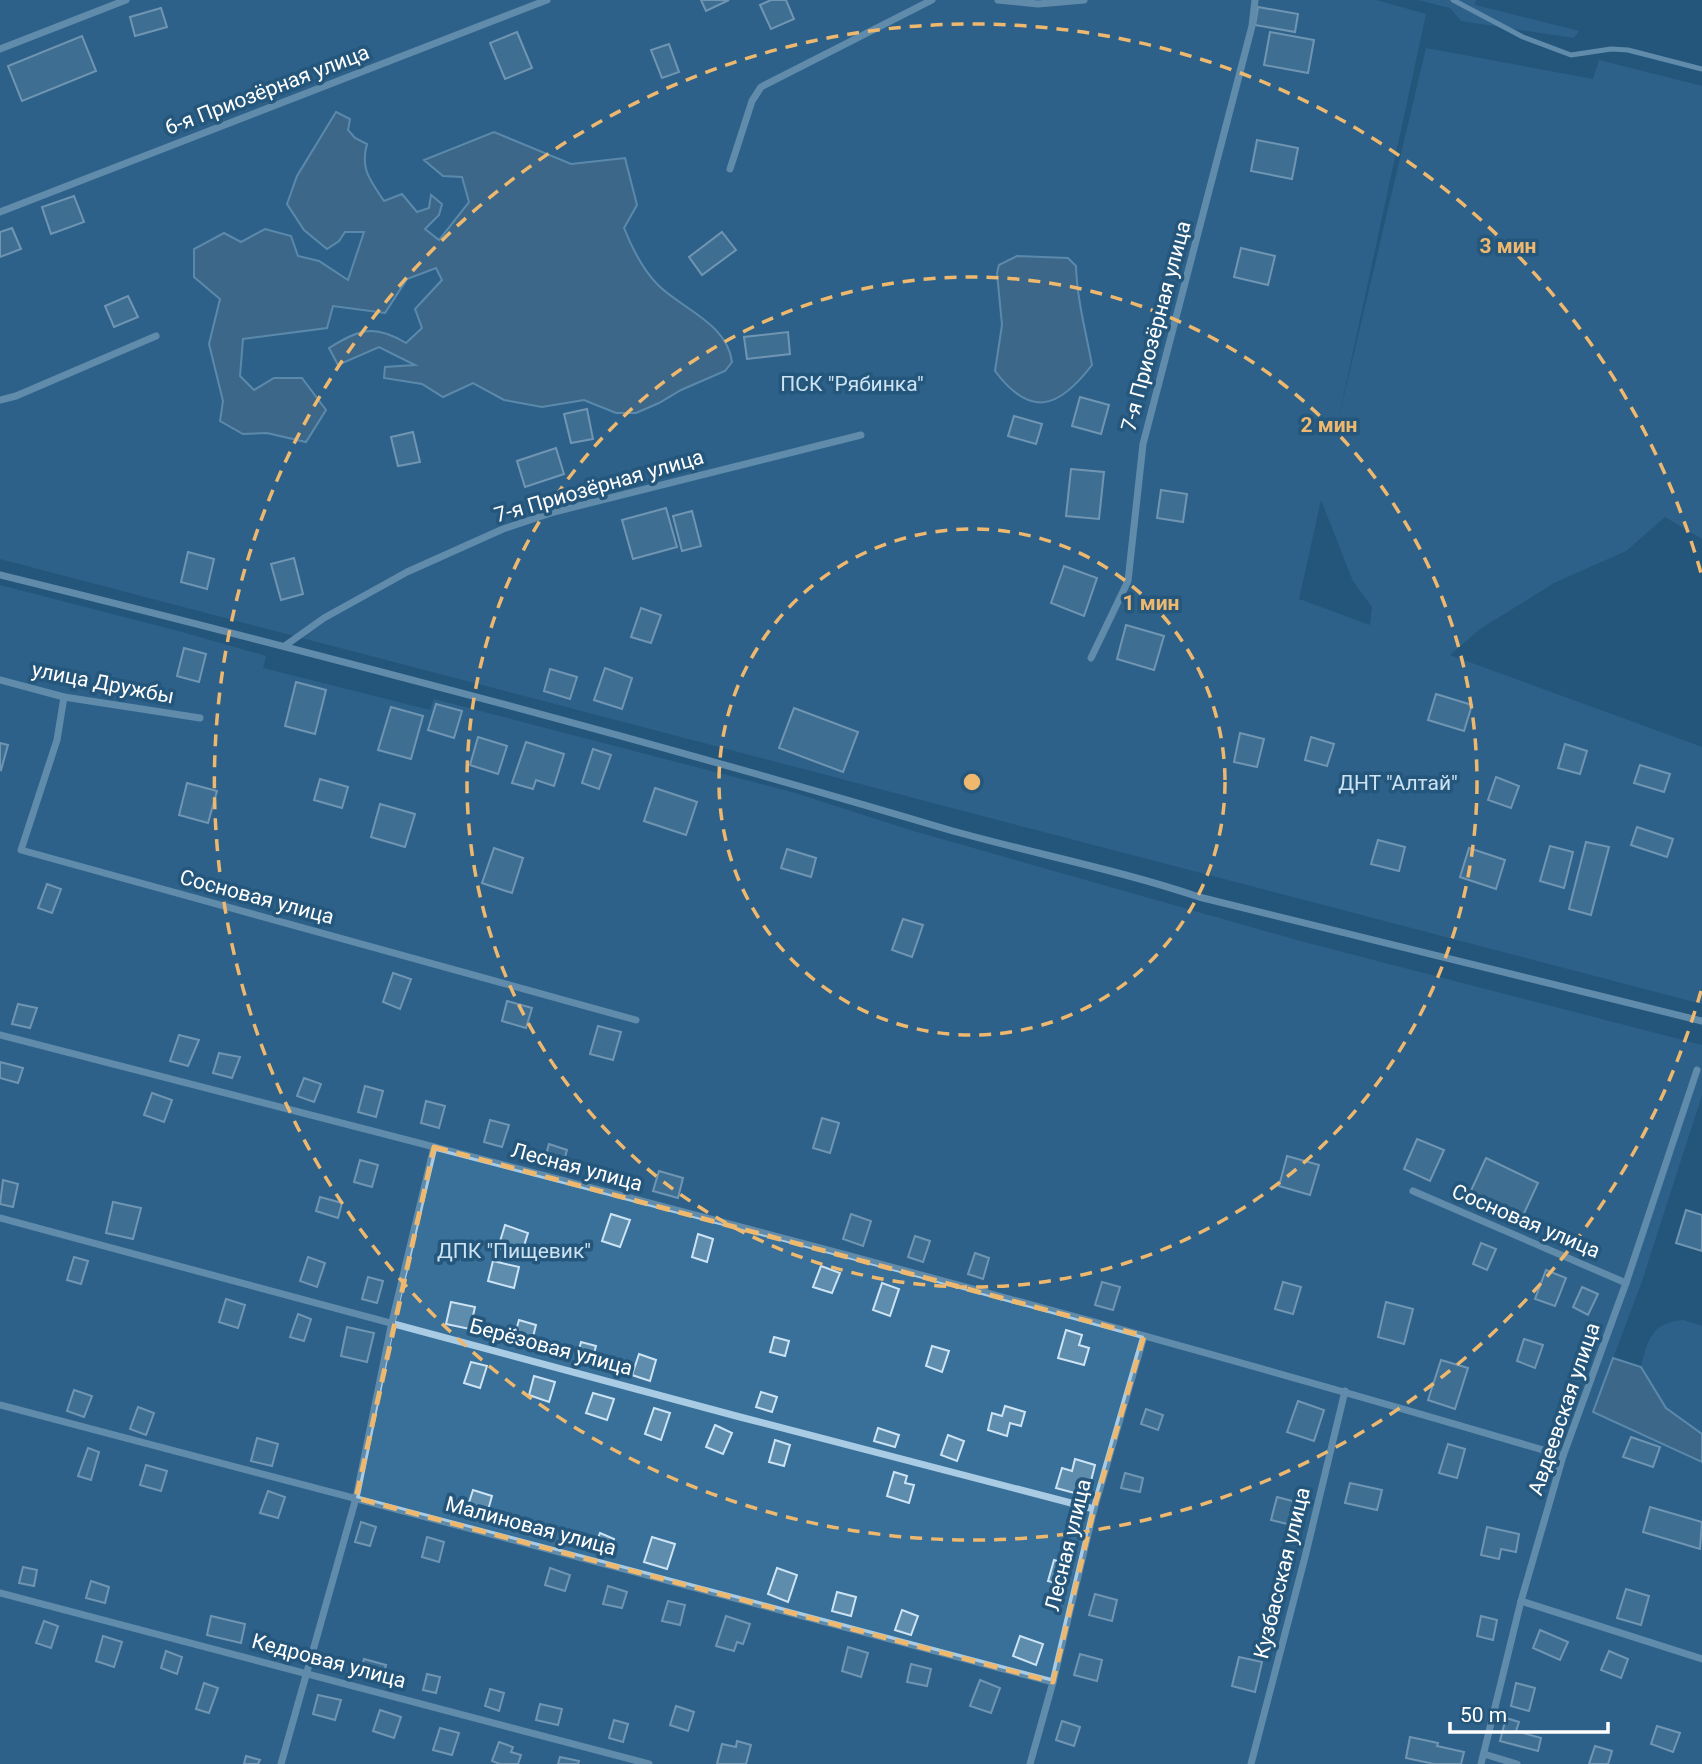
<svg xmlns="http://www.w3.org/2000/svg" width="1702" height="1764" viewBox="0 0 1702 1764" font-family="Roboto,sans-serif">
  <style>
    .green { fill: #397099; fill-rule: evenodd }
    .water { fill: #597d97; stroke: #9ec8e5; stroke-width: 2 }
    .building { fill: #5e8cad; stroke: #cce3f4; stroke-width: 2 }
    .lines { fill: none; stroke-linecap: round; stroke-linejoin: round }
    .lane { stroke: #a9cce4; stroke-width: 5 }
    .street { stroke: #a9cce4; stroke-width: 7 }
    .marked { fill: none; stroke: #eeb86e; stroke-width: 5; stroke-dasharray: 14 9; stroke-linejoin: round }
    .ring { fill: none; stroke: #eeb86e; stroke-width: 3.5; stroke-dasharray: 12 9 }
    .labels { text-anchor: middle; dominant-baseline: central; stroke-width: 7; stroke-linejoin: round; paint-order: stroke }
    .street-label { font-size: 21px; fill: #fff; stroke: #25567b }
    .park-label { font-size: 21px; fill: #cce3f4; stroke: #25567b }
    .centre { fill: #eeb86e; stroke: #25567b; stroke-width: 3.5 }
    .ring-label { font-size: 21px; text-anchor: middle; font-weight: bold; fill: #eeb86e; stroke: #25567b; stroke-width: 7; stroke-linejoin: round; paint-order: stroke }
  </style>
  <rect width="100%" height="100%" fill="#25567b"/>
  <g class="green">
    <path d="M0 0H1376L1426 14 1338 421 1426 48 1593 79 1599 60 1702 86V539L1665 517 1626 551 1554 583 1480 629 1450 655 1702 747V1004L0 559ZM1321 500 1353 581 1372 607 1370 625 1299 599Z"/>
    <polygon points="1418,0 1476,0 1475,5 1579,31 1574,38 1461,21 1450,8"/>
    <polygon points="0,585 182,632 266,656 263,668 430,710 434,699 792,792 910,830 1304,942 1702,1045 1702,1095 1642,1281 1593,1412 1702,1462 1702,1764 0,1764"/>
    <path d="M1683 1320 1702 1326V1434L1666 1408 1641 1367C1648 1340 1651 1323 1683 1320Z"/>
  </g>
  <g class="water">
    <path d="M336 112 350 119 348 130 355 138 367 144C360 169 370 180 384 201L402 194 417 212 429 208 431 195 442 204 439 215 425 229 439 240 469 202 462 177 443 176 424 160 494 132 571 164 625 158 637 205 624 228C632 248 642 269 658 285 682 309 727 323 732 362L725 371 681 390 659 403 636 413H616L584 400 542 407 504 400 473 383 443 397 422 384 384 378 385 367 415 365 379 347 338 365 329 348C360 329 374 324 406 343L422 328 415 309 442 280 436 268 407 279 385 313 333 306 327 328 243 339 240 376 254 390 274 378H302L326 410 306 442 267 433 243 434 220 421 223 401 209 344 220 299 194 277V249L224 233 241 242 265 229 291 236 298 256 319 261 348 280 364 232H345L339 241 327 249 304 230 287 204 297 176Z"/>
    <path d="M1017 256 1068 258 1076 266C1077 300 1086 332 1092 365 1059 408 1031 419 995 371L1002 325 997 273 999 265Z"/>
    <polygon points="1613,1358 1641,1367 1666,1408 1702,1434 1702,1462 1593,1412"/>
  </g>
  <g class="building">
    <polygon points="701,0 729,0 706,11"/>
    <polygon points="771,0 786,0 794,19 771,29 760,5"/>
    <polygon points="1258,7 1298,14 1295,32 1255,25"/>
    <polygon points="161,8 167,27 135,36 130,17"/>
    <polygon points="517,32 532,68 505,79 490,43"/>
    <polygon points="1270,32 1314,40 1308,73 1264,65"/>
    <polygon points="82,36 96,71 22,101 8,66"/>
    <polygon points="669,44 679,72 662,78 651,50"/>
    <polygon points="1257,140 1298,148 1292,179 1251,171"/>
    <polygon points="74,196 84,222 51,234 42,207"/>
    <polygon points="12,228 21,249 0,257 0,232"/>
    <polygon points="722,232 736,250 702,275 689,257"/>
    <polygon points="1241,248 1275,256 1268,285 1234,277"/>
    <polygon points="128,296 138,317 114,327 105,306"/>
    <polygon points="788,332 790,354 747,359 744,337"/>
    <polygon points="1080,397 1109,405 1101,434 1072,426"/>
    <polygon points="587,409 593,439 571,443 564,414"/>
    <polygon points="1014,416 1042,424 1036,444 1008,436"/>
    <polygon points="413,432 420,462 398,466 391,437"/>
    <polygon points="556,448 564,474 525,487 517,461"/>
    <polygon points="1071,469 1104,472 1099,519 1066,516"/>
    <polygon points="1161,490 1187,494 1183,522 1157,518"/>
    <polygon points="666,508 677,547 633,559 622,520"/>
    <polygon points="692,511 701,546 682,551 673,516"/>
    <polygon points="188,552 214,559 207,589 181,582"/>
    <polygon points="294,558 303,594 281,600 271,564"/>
    <polygon points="1064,566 1097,578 1084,616 1051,603"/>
    <polygon points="641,608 661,615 651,643 631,637"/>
    <polygon points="1126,625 1164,636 1154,670 1117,659"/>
    <polygon points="184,648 206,654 199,682 177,676"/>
    <polygon points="605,668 632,678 622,709 594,700"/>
    <polygon points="550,669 577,677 570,699 544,691"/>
    <polygon points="296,682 326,690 315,734 285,726"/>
    <polygon points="1436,694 1472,705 1464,731 1428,720"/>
    <polygon points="436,704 462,711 454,738 428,730"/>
    <polygon points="391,707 423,716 411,759 378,750"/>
    <polygon points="794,708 858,732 843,772 779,748"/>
    <polygon points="1240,733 1264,739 1257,767 1234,762"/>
    <polygon points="478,737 507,746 498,774 470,765"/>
    <polygon points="1311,737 1334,744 1327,766 1305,760"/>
    <polygon points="526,742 564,754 554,786 536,780 533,789 512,783"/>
    <polygon points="0,743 8,745 1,770 0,769"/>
    <polygon points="1565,744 1587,751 1580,774 1558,768"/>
    <polygon points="593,749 611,755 599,789 582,783"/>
    <polygon points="1640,765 1670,774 1664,792 1634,783"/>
    <polygon points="1496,777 1519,786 1511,808 1488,800"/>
    <polygon points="320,779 348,787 342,808 314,800"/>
    <polygon points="187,783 217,791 208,823 179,815"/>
    <polygon points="655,788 697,802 686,835 644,821"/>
    <polygon points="380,804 415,814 405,847 371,837"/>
    <polygon points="1637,827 1673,839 1667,857 1631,845"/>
    <polygon points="1378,840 1405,847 1399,871 1371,864"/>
    <polygon points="1586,842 1609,847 1591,915 1569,909"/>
    <polygon points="1550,846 1573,852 1564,888 1540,881"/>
    <polygon points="494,848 523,858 512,893 482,883"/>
    <polygon points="1469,848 1505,860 1496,889 1460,877"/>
    <polygon points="787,849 816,858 811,877 781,868"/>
    <polygon points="47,884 61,889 52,913 38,908"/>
    <polygon points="903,919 923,925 912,957 892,950"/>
    <polygon points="393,973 411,979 400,1009 383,1002"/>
    <polygon points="507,1001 532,1008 526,1028 502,1021"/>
    <polygon points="18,1004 37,1008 30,1028 12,1024"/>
    <polygon points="598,1026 621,1032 613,1060 590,1054"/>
    <polygon points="179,1035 199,1040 188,1066 170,1061"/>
    <polygon points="219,1053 240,1057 232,1078 213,1073"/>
    <polygon points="0,1062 23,1068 18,1083 0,1078"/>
    <polygon points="304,1078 321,1084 314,1102 297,1096"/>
    <polygon points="365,1086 383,1091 376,1117 358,1112"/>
    <polygon points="152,1093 172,1100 164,1122 144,1115"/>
    <polygon points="426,1101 445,1106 439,1128 421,1123"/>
    <polygon points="822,1118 839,1123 830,1153 813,1148"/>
    <polygon points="490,1120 509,1125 502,1147 484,1142"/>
    <polygon points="1417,1139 1444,1150 1430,1181 1404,1169"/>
    <polygon points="549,1144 567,1150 562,1167 544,1161"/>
    <polygon points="1287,1156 1319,1165 1310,1195 1279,1186"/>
    <polygon points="1486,1158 1538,1183 1521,1220 1469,1195"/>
    <polygon points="360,1160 378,1165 372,1187 354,1182"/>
    <polygon points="659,1171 683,1178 678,1198 653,1191"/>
    <polygon points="3,1180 18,1184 13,1207 0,1204"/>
    <polygon points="320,1197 342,1203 338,1218 316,1211"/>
    <polygon points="113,1202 141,1208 133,1239 106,1233"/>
    <polygon points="1686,1210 1702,1215 1702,1251 1676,1243"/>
    <polygon points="611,1214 630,1220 620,1247 602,1241"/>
    <polygon points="851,1214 871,1221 863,1246 843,1239"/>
    <polygon points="505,1225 528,1233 521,1255 498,1248"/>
    <polygon points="698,1234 713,1239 707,1262 692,1257"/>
    <polygon points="915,1236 930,1241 923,1262 908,1257"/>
    <polygon points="1481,1243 1496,1249 1487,1270 1473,1264"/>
    <polygon points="975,1253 989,1258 983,1279 968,1274"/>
    <polygon points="74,1257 88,1261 81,1284 67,1280"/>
    <polygon points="308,1257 325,1263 317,1287 300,1281"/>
    <polygon points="493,1261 519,1267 514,1288 488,1281"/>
    <polygon points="821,1266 840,1273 832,1293 813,1287"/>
    <polygon points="1546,1270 1566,1278 1555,1306 1535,1299"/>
    <polygon points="368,1277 383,1281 377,1303 362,1299"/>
    <polygon points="1102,1282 1120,1287 1113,1310 1095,1305"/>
    <polygon points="1283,1282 1301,1287 1293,1314 1275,1309"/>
    <polygon points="882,1283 899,1289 890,1316 873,1310"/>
    <polygon points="1582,1287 1598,1294 1588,1315 1573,1307"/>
    <polygon points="226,1299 245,1305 238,1328 219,1322"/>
    <polygon points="451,1302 475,1307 470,1329 446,1324"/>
    <polygon points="1386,1302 1413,1309 1404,1344 1378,1337"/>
    <polygon points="298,1314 311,1319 304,1341 290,1337"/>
    <polygon points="519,1320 536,1325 530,1349 512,1344"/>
    <polygon points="347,1327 374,1333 367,1362 341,1356"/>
    <polygon points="1066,1330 1082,1335 1079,1345 1089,1348 1084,1365 1058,1358"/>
    <polygon points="774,1337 789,1341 785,1356 770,1352"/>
    <polygon points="1524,1339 1543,1345 1535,1368 1517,1361"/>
    <polygon points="581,1342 596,1346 591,1365 576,1361"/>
    <polygon points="932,1346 949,1351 942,1372 926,1366"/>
    <polygon points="639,1354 656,1360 650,1381 632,1375"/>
    <polygon points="1441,1360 1468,1368 1455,1409 1428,1400"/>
    <polygon points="471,1362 487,1366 480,1388 464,1383"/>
    <polygon points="534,1376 555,1382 549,1402 529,1395"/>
    <polygon points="74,1390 92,1396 84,1417 67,1411"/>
    <polygon points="761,1392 777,1397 772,1412 756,1407"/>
    <polygon points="593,1393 614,1399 607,1420 586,1413"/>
    <polygon points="1298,1401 1324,1410 1314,1441 1287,1432"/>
    <polygon points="1005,1406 1025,1412 1021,1426 1010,1423 1007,1436 988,1430 992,1413 1002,1416"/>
    <polygon points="138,1407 154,1413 146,1435 130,1429"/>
    <polygon points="654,1408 670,1413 661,1440 645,1434"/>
    <polygon points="1146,1409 1163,1415 1158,1430 1141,1424"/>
    <polygon points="715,1425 732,1433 723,1454 706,1447"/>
    <polygon points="878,1428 899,1435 895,1447 874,1441"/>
    <polygon points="948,1435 964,1441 957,1461 941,1455"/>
    <polygon points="1631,1437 1660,1447 1653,1467 1623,1457"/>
    <polygon points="257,1438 278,1444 272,1466 251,1461"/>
    <polygon points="775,1440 790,1445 784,1466 769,1462"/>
    <polygon points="1448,1444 1465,1449 1457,1478 1439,1473"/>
    <polygon points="88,1448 99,1452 91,1480 78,1476"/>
    <polygon points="1075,1459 1095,1465 1091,1481 1086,1480 1082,1495 1056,1488 1062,1468 1072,1471"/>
    <polygon points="146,1465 167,1471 161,1491 140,1485"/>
    <polygon points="894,1472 907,1476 905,1483 914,1485 909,1503 887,1496"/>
    <polygon points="1125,1473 1143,1478 1140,1492 1121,1488"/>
    <polygon points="1350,1483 1382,1490 1377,1510 1345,1503"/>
    <polygon points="473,1490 492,1496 485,1521 465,1515"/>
    <polygon points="268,1491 285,1497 278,1518 260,1513"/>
    <polygon points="1277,1497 1300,1503 1295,1526 1271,1520"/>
    <polygon points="1650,1507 1702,1522 1700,1549 1643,1532"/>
    <polygon points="361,1522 376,1527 370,1546 355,1542"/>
    <polygon points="1487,1527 1519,1534 1516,1552 1501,1549 1499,1559 1481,1555"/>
    <polygon points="600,1533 614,1539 608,1555 593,1550"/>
    <polygon points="427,1537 444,1542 439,1562 422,1557"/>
    <polygon points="652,1537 675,1544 667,1569 644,1562"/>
    <polygon points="1054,1560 1069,1565 1063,1585 1048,1581"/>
    <polygon points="23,1567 37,1570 34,1586 19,1583"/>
    <polygon points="550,1568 570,1575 565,1591 545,1585"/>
    <polygon points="777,1568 797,1575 788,1602 768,1594"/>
    <polygon points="91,1581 109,1587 105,1603 86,1598"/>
    <polygon points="608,1586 627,1592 622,1608 603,1604"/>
    <polygon points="1626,1589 1649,1596 1641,1625 1617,1618"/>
    <polygon points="837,1592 856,1597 851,1616 832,1611"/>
    <polygon points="1095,1594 1117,1600 1112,1621 1089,1615"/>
    <polygon points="668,1601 685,1605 680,1625 662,1621"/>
    <polygon points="902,1610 918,1616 911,1635 895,1630"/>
    <polygon points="211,1616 245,1624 241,1643 207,1635"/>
    <polygon points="726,1616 750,1624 743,1644 737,1642 734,1651 716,1646"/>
    <polygon points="1481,1616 1497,1620 1493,1640 1477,1636"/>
    <polygon points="44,1621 58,1626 51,1648 36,1643"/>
    <polygon points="1540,1630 1568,1642 1560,1660 1533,1648"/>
    <polygon points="103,1636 122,1642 114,1667 96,1661"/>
    <polygon points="1020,1636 1043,1644 1036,1665 1013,1656"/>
    <polygon points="848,1647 868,1653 861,1677 842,1671"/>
    <polygon points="166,1651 182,1657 177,1674 161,1668"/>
    <polygon points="1609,1651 1628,1659 1621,1678 1601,1670"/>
    <polygon points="1080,1654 1102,1660 1097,1681 1074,1675"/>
    <polygon points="1239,1657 1262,1662 1255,1692 1232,1686"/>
    <polygon points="364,1659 386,1665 382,1681 367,1678 369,1672 361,1670"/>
    <polygon points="911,1664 931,1669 927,1686 907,1682"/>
    <polygon points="427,1674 440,1677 436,1693 423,1690"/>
    <polygon points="980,1680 1000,1688 991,1713 970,1706"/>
    <polygon points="204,1683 218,1688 209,1713 196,1709"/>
    <polygon points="1516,1683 1535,1688 1529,1711 1511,1706"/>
    <polygon points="490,1689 504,1693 499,1711 485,1706"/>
    <polygon points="318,1695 341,1700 335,1720 313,1714"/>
    <polygon points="540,1704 562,1709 558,1725 536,1720"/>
    <polygon points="676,1706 694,1712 688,1731 670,1725"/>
    <polygon points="380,1710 401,1717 394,1738 373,1731"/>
    <polygon points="1506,1718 1519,1722 1516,1731 1541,1738 1538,1751 1500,1741"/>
    <polygon points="614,1720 628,1724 623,1742 609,1738"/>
    <polygon points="1062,1721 1080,1727 1074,1746 1056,1740"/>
    <polygon points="1657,1726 1680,1733 1673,1752 1651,1744"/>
    <polygon points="440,1728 459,1733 452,1755 433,1750"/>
    <polygon points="1410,1737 1438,1743 1437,1746 1464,1752 1461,1764 1434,1764 1406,1758"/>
    <polygon points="737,1741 751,1745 746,1764 717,1764 722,1744 736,1747"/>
    <polygon points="499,1742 513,1747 511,1752 521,1755 518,1764 500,1764 492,1761"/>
    <polygon points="1595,1746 1612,1751 1608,1764 1589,1764"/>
    <polygon points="246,1756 260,1760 258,1764 244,1764"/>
    <polygon points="560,1757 579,1761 578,1764 558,1764"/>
  </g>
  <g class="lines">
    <polyline class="lane" points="1453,0 1523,37 1571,55 1611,49 1628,50 1702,69"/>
    <g class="street">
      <polyline points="998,0 1038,4 1084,0"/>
      <polyline points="0,49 126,0"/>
      <polyline points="730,169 752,101 761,87 932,0"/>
      <polyline points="0,212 547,0"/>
      <polyline points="0,400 16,396 156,336"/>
      <path d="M0 575C317 653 633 736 946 829 1030 853 1116 869 1199 897L1702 1021"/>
      <polyline points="286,645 324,618 407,572 503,529 554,512 861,435"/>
      <polyline points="1091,658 1128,581 1143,444 1252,26 1255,0"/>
      <polyline points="0,680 64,697 200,718"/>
      <polyline points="64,697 57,740 21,850 636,1020"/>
      <path d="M0 1035C523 1170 1046 1302 1563 1456"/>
      <polyline points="1413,1191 1626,1283"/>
      <polyline points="0,1218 740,1417 1094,1509"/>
      <polyline points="0,1405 1053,1682"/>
      <polyline points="0,1593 649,1764"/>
      <polyline points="1521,1601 1702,1659"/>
      <polyline points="1484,1754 1517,1764"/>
      <polyline points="281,1764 356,1498 392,1322 434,1147"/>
      <polyline points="1030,1764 1053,1682 1094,1509 1144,1336"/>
      <polyline points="1251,1764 1305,1557 1345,1391"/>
      <polyline points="1481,1764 1521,1601 1563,1456 1626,1283 1697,1070"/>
    </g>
  </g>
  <path d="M0 0H1702V1764H0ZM434 1147 1144 1336 1094 1509 1053 1682 356 1498Z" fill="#25567b" fill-opacity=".55" fill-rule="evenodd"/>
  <path class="marked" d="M434 1147 1144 1336 1094 1509 1053 1682 356 1498Z"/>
  <g class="ring">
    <circle cx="972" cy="782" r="253"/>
    <circle cx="972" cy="782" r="505"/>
    <path d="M1701 991A758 758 0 1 1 1701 573"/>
  </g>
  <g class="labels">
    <g class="street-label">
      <text transform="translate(267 90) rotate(-21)">6-я Приозёрная улица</text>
      <text transform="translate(1156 326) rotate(-75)">7-я Приозёрная улица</text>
      <text transform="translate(599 486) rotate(-16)">7-я Приозёрная улица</text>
      <text transform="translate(103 683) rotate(11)">улица Дружбы</text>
      <text transform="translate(257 897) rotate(15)">Сосновая улица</text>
      <text transform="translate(577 1167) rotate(15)">Лесная улица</text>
      <text transform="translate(1526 1221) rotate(23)">Сосновая улица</text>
      <text transform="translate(551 1347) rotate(15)">Берёзовая улица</text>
      <text transform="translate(1564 1409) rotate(-71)">Авдеевская улица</text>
      <text transform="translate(531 1526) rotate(15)">Малиновая улица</text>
      <text transform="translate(1068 1545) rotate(-76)">Лесная улица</text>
      <text transform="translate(1282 1573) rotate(-76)">Кузбасская улица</text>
      <text transform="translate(329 1661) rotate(15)">Кедровая улица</text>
    </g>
    <g class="park-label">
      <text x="852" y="384">ПСК "Рябинка"</text>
      <text x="1398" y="783">ДНТ "Алтай"</text>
      <text x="514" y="1251">ДПК "Пищевик"</text>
    </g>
  </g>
  <circle cx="972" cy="782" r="10" class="centre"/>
  <g class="ring-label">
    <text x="1508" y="253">3 мин</text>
    <text x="1329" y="432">2 мин</text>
    <text x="1151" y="610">1 мин</text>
  </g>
  <path d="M1450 1722v10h158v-10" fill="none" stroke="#ffffff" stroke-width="3.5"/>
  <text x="1460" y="1722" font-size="21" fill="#ffffff" stroke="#25567b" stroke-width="5" paint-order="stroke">50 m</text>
</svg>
